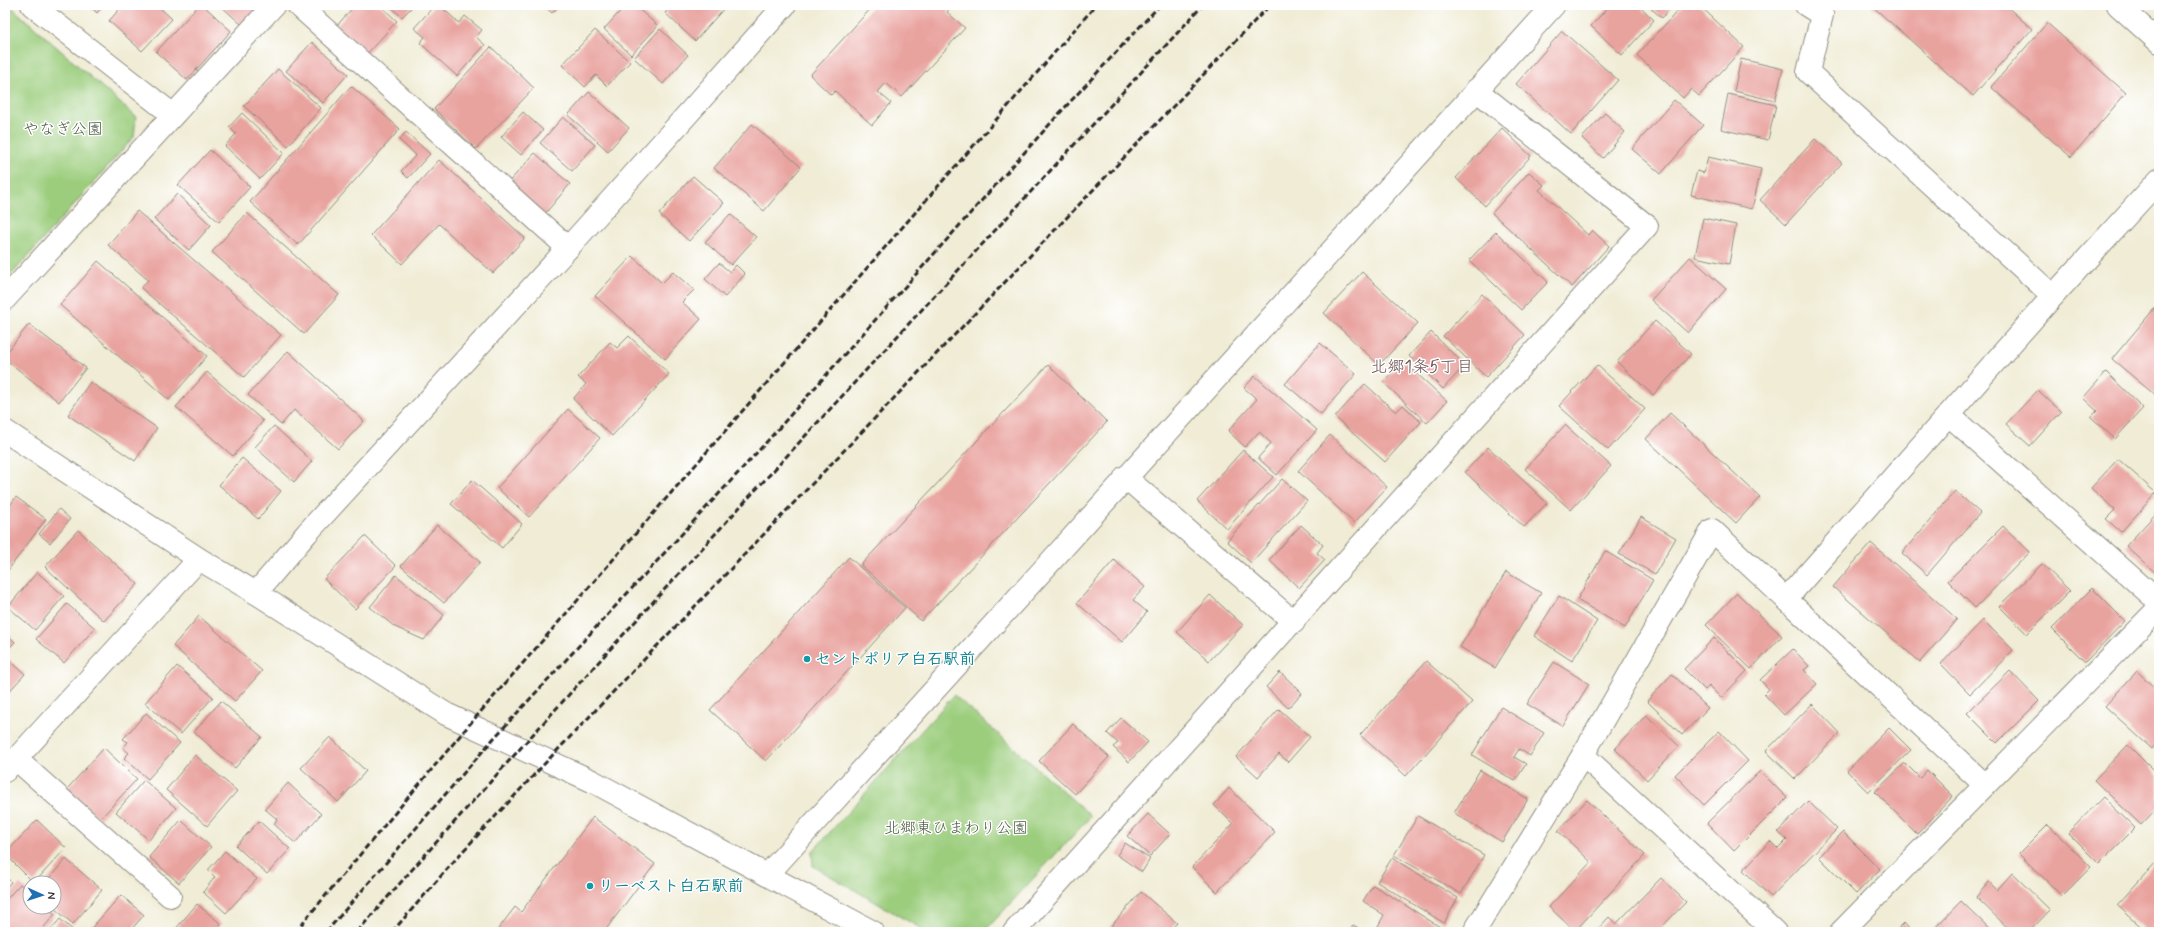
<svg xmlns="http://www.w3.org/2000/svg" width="2164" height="937" viewBox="0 0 2164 937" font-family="Mynerve,'Klee One',sans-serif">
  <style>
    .green { fill: #9bcd7d; stroke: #637c54 }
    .building { fill: #e9a39f }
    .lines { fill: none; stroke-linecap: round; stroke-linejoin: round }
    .street-casing { stroke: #8e8c80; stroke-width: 24 }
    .secondary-casing { stroke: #8e8c80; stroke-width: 24 }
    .street { stroke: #fff; stroke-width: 22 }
    .secondary { stroke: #fff; stroke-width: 22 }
    .rail { stroke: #2b2b2b; stroke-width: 3; stroke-dasharray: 6 3; stroke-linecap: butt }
    .culture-dot { fill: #0f9aa8; stroke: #fff; stroke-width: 1.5 }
    .labels { text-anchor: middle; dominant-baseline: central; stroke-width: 3; stroke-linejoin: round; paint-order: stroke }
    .park-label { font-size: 16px; fill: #4d5c44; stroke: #fff }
    .culture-label { font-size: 16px; font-weight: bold; fill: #0d838f; stroke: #fff; text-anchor: start }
    .neighbourhood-label { font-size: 17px; fill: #6e5554; stroke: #fff }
  </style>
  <rect width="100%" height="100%" fill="#fff"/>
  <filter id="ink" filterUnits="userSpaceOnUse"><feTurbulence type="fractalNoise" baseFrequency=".025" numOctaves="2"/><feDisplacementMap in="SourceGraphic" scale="8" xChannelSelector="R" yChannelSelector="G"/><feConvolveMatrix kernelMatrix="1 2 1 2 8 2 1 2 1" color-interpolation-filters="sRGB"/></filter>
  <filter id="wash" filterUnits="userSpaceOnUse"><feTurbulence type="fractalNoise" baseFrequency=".012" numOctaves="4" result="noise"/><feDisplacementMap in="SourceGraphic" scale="16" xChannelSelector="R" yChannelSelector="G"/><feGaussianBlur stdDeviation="0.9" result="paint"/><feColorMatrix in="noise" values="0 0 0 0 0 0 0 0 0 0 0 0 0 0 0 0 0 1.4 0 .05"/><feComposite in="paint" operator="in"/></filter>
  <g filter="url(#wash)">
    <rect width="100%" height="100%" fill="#f0ecd5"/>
    <g class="green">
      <polygon points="5,5 9,5 136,117 134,137 5,282"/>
      <polygon points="954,695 1091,816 984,932 927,932 813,866 812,852"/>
    </g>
    <g id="blocks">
      <g class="building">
        <polygon points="89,5 104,5 97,13"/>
        <polygon points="123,5 157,5 172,19 142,51 109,21"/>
        <polygon points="199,5 203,5 231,31 187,80 156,52"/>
        <polygon points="220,5 261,5 243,26"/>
        <polygon points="355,5 380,5 397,21 364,57 334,29"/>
        <polygon points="389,5 414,5 402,17"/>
        <polygon points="435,5 439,5 459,23 465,16 482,30 476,37 485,45 457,76 420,43 425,37 414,28"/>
        <polygon points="543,5 560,5 552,13"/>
        <polygon points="626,5 634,5 658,26 631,55 604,29"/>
        <polygon points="672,5 727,5 695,41 665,13"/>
        <polygon points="874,5 953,5 947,12 965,28 902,97 886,83 878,92 891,103 872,125 835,91 831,95 810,75"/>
        <polygon points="1610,5 1638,5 1654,20 1622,55 1591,26"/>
        <polygon points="1647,5 1673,5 1662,18"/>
        <polygon points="1683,5 1699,5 1744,47 1699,96 1691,89 1683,98 1637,55"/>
        <polygon points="1871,5 2005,5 2032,29 1973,96"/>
        <polygon points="2047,23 2126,93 2071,157 1991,87"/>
        <polygon points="660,29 688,55 663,84 634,58"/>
        <polygon points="595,30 630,62 607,86 596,75 585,87 562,65"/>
        <polygon points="1562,31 1618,80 1571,134 1516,84"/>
        <polygon points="312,42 348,74 323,103 286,71"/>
        <polygon points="491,47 534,88 476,149 434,109"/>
        <polygon points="1741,59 1783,69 1775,101 1734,91"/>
        <polygon points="278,69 321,108 288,146 244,106"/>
        <polygon points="351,86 400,129 298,245 250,202"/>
        <polygon points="589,92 629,128 608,151 568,115"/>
        <polygon points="1728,94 1776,105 1768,140 1721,129"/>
        <polygon points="1674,100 1703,125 1661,174 1632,149"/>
        <polygon points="523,112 543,130 521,155 501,137"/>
        <polygon points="242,113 284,153 260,179 225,146 236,134 229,127"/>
        <polygon points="1605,113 1625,132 1603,158 1582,138"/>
        <polygon points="563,117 595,145 572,171 540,143"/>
        <polygon points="752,124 801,167 764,211 714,168"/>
        <polygon points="1502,128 1531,156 1485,206 1456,178"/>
        <polygon points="406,132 430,154 408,178 401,171 416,155 399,140"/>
        <polygon points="1815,139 1842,163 1786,224 1760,200"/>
        <polygon points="210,150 250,187 219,222 178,185"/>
        <polygon points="535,153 570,184 543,216 507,184"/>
        <polygon points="1708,157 1761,169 1752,209 1691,195 1697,171 1704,173"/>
        <polygon points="439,160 525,238 493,273 439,224 402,264 371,235"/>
        <polygon points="1529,172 1544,185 1539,190 1588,235 1592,230 1609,246 1572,287 1492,213"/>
        <polygon points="693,176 724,203 689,241 659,214"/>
        <polygon points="177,194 211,225 189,250 154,219"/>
        <polygon points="137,211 281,335 244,377 141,288 148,280 108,245"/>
        <polygon points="247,213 339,295 304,334 212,252"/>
        <polygon points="730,214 756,237 731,265 705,242"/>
        <polygon points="1703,218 1736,225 1729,264 1695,257"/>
        <polygon points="1496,232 1548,282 1521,310 1469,260"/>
        <polygon points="632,256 662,283 673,272 694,290 682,302 701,319 665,359 595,296"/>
        <polygon points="1690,257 1726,289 1688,333 1651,300"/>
        <polygon points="98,261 207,356 169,400 60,305"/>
        <polygon points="719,263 730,272 736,265 745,274 725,297 705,279"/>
        <polygon points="1362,272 1418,323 1379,365 1324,313"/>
        <polygon points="1482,294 1525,335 1486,377 1443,336"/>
        <polygon points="2159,303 2159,390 2155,395 2112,359"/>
        <polygon points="1655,321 1691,354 1653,395 1617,362"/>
        <polygon points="29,324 86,368 59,402 5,359 5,355"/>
        <polygon points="1431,332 1465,365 1443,389 1409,356"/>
        <polygon points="629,336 669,374 612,436 573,399 586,384 578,377 610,342 617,348"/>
        <polygon points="1320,343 1356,374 1321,414 1285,384"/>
        <polygon points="288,351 364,421 338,449 294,410 281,425 248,395"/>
        <polygon points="1403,361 1447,401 1427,423 1383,382"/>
        <polygon points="1048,365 1107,422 921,621 861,565"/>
        <polygon points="1597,365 1645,409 1608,450 1559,406"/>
        <polygon points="207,372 263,421 233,456 176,407"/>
        <polygon points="2106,372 2143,408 2115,439 2091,417 2097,411 2083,398"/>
        <polygon points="1255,376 1317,430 1277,475 1258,458 1271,443 1259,432 1245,447 1228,431 1257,399 1244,388"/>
        <polygon points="90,382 157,428 135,461 68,415"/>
        <polygon points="1365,384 1396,412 1403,405 1421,422 1385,462 1335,417"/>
        <polygon points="2038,390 2061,412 2030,446 2006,424"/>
        <polygon points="568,409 600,438 529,517 497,488"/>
        <polygon points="1670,413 1760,497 1736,523 1646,439"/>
        <polygon points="1565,425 1611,466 1571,510 1525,469"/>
        <polygon points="274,426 312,461 294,482 255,447"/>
        <polygon points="1330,435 1387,487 1354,523 1298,471"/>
        <polygon points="1488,447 1547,503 1524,527 1465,472"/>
        <polygon points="1243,450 1273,477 1227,529 1197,501"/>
        <polygon points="242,458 281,491 258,519 219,485"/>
        <polygon points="2118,459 2156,493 2121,532 2106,519 2115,510 2091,488"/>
        <polygon points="1282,479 1307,501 1251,563 1227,541"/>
        <polygon points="472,480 522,524 502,548 451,504"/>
        <polygon points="1955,491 1980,513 1927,575 1902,553"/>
        <polygon points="16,497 46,519 6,573 5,512"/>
        <polygon points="59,509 70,519 50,543 39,534"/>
        <polygon points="2159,510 2159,576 2126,546"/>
        <polygon points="1641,517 1676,538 1655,574 1619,554"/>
        <polygon points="437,525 480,562 444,603 401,566"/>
        <polygon points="1301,525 1323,545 1317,553 1325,560 1299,588 1269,560"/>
        <polygon points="2003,526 2030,552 1975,608 1948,581"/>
        <polygon points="78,530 138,584 104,621 45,567"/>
        <polygon points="365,536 396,566 355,609 324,579"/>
        <polygon points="1871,543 1957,619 1920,662 1833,587"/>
        <polygon points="1605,551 1653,580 1625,628 1577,600"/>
        <polygon points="849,557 905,608 766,761 710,710"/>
        <polygon points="1114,560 1145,587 1133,600 1147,612 1122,642 1077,603"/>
        <polygon points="2042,564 2070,591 2027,634 1999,606"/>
        <polygon points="37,572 64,596 35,630 8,607"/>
        <polygon points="1506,572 1541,593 1495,668 1460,647"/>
        <polygon points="396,575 444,615 424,640 395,627 370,607"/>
        <polygon points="2092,588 2125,621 2085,662 2052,629"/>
        <polygon points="1737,593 1782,636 1751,669 1706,625"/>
        <polygon points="1210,595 1243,625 1209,661 1177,632"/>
        <polygon points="1559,596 1597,621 1572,661 1534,636"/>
        <polygon points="67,604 95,628 64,663 36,639"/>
        <polygon points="199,616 262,671 235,701 173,646"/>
        <polygon points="1983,620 2013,650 1970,694 1941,664"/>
        <polygon points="5,632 15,642 6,651 5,650"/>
        <polygon points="1714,638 1747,671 1721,698 1709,686 1705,690 1684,669"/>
        <polygon points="1793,649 1809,666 1804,670 1817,684 1784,715 1764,694 1769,689 1760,680"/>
        <polygon points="5,656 25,674 5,696"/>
        <polygon points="1426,661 1472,702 1406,776 1360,735"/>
        <polygon points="1554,662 1589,684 1563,726 1527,704"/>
        <polygon points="177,666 213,697 181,734 145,703"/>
        <polygon points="2010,671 2039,701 1997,743 1967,713"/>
        <polygon points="2137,671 2159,692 2159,745 2157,743 2152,749 2105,706"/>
        <polygon points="1280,672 1302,693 1288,708 1266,687"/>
        <polygon points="1672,674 1708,708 1682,735 1647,701"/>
        <polygon points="221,701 262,737 235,768 194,732"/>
        <polygon points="1812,704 1840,733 1795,779 1766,751"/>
        <polygon points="1501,707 1544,733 1530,756 1519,749 1514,757 1526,764 1515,781 1472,755"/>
        <polygon points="1279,709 1310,737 1288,762 1279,754 1258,777 1236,757"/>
        <polygon points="146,713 180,743 148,779 124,758 129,753 123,748 128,742 123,739"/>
        <polygon points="1646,715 1679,746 1647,780 1615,749"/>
        <polygon points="1121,718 1148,742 1129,762 1113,747 1118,743 1107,733"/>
        <polygon points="1073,724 1109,757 1075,794 1039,761"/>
        <polygon points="1889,728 1911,750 1868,792 1847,771"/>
        <polygon points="1719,731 1748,761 1704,805 1675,775"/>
        <polygon points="330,737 366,771 338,802 301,768"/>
        <polygon points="2128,745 2159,776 2159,806 2141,825 2094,780"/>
        <polygon points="104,748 137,779 100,819 67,789"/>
        <polygon points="195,755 237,791 207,826 166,790"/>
        <polygon points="1905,763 1920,778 1927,770 1953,796 1917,834 1875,792"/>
        <polygon points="1480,770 1528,799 1502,842 1454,813"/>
        <polygon points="1760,771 1787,798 1734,851 1707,823"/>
        <polygon points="144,780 176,808 149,840 116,812"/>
        <polygon points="288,783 321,814 295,843 274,824 277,819 265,809"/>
        <polygon points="1229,788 1275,832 1217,892 1192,867 1233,824 1214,805"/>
        <polygon points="2103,797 2135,828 2099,864 2068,833"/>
        <polygon points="1587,800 1645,855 1575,931 1549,907 1591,862 1558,831"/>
        <polygon points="1808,801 1837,829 1771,897 1743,870 1770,841 1778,849 1787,840 1778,832"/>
        <polygon points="1148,814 1170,834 1150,856 1127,836"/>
        <polygon points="1418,816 1484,855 1461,894 1394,855"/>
        <polygon points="593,817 655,864 604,932 496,932 515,907 521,912"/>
        <polygon points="37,820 66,848 34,883 5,854"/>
        <polygon points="181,820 211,847 179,883 149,857"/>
        <polygon points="259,821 290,849 267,874 236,846"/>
        <polygon points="2048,825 2091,867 2062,896 2019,854"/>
        <polygon points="1843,832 1880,869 1856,894 1819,857"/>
        <polygon points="1125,843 1150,859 1142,872 1117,855"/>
        <polygon points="225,851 257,879 226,913 203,892 215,877 208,870"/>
        <polygon points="1392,858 1458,898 1444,923 1377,882"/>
        <polygon points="66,859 102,890 73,924 54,908 54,883 45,883"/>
        <polygon points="2159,859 2159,932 2147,932 2117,905"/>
        <polygon points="2012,873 2050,910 2029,932 2012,932 1976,897 1989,882 1997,890"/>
        <polygon points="5,876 11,882 5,889"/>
        <polygon points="1661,878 1686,902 1657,932 1595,932 1609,917 1616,924"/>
        <polygon points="20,884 30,893 30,907 46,907 55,914 40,932 10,932 5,927 5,901"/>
        <polygon points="1373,885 1448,932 1384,932 1377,928 1384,915 1363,901"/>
        <polygon points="1141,892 1177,923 1169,932 1106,932"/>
        <polygon points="121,895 144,915 129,932 88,932"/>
        <polygon points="1961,901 1993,932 1931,932"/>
        <polygon points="197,904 221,924 214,932 173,932"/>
        <polygon points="60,919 75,932 49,932"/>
        <polygon points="1904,923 1912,932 1895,932"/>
        <polygon points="1353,925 1365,932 1349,932"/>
      </g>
    </g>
  </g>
  <g filter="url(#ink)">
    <use href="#blocks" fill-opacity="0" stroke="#8e8c80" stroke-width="1"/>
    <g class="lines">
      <g class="street-casing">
        <g id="street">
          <polyline points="32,5 173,115"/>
          <polyline points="298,5 568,248"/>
          <polyline points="1806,5 1822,15 1808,72 2053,296"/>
          <polyline points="2118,5 2159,42"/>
          <polyline points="5,299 274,5"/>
          <polyline points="1949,415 2159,602"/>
          <polyline points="1125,477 1294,622"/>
          <polyline points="256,593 446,714 592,781 873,932"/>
          <polyline points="1786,599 2053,296 2159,180"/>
          <polyline points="1583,755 1775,932"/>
          <polyline points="16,759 170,896"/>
          <polyline points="5,771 199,559"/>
          <polyline points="767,875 1554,5"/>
          <polyline points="1014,932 1647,226 1476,90"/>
          <polyline points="1474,932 1583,755 1712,530 1985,785"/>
          <polyline points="1841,932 2159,608"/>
        </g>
      </g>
      <g class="secondary-casing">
        <polyline id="secondary" points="5,431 199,559 256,593 307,533 568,248 785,5"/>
      </g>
      <use href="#street" class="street"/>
      <use href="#secondary" class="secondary"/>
      <g class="rail">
        <polyline points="295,932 469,725 1096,5"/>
        <polyline points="326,932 495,737 762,447 1057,116 1160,5"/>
        <path d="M357 932C633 618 920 313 1203 5"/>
        <polyline points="392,932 463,851 548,760 1270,5"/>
      </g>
    </g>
  </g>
  <g class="culture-dot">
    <circle cx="807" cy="659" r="4"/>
    <circle cx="590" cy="886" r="4"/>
  </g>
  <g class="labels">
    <g class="park-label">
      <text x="63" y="129">やなぎ公園</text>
      <text x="956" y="828">北郷東ひまわり公園</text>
    </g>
    <g class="culture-label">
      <text x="815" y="659">セントポリア白石駅前</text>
      <text x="598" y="886">リーベスト白石駅前</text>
    </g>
    <g class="neighbourhood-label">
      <text x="1422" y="367">北郷1条5丁目</text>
    </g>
  </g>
  <rect width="2164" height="937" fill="none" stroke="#fff" stroke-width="20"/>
  <g transform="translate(42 895) rotate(93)"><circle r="19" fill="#ffffff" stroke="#aaaaaa"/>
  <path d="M0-3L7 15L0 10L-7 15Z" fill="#1f6fb2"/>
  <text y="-6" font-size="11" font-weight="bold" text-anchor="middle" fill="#2b2b2b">N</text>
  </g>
</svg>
